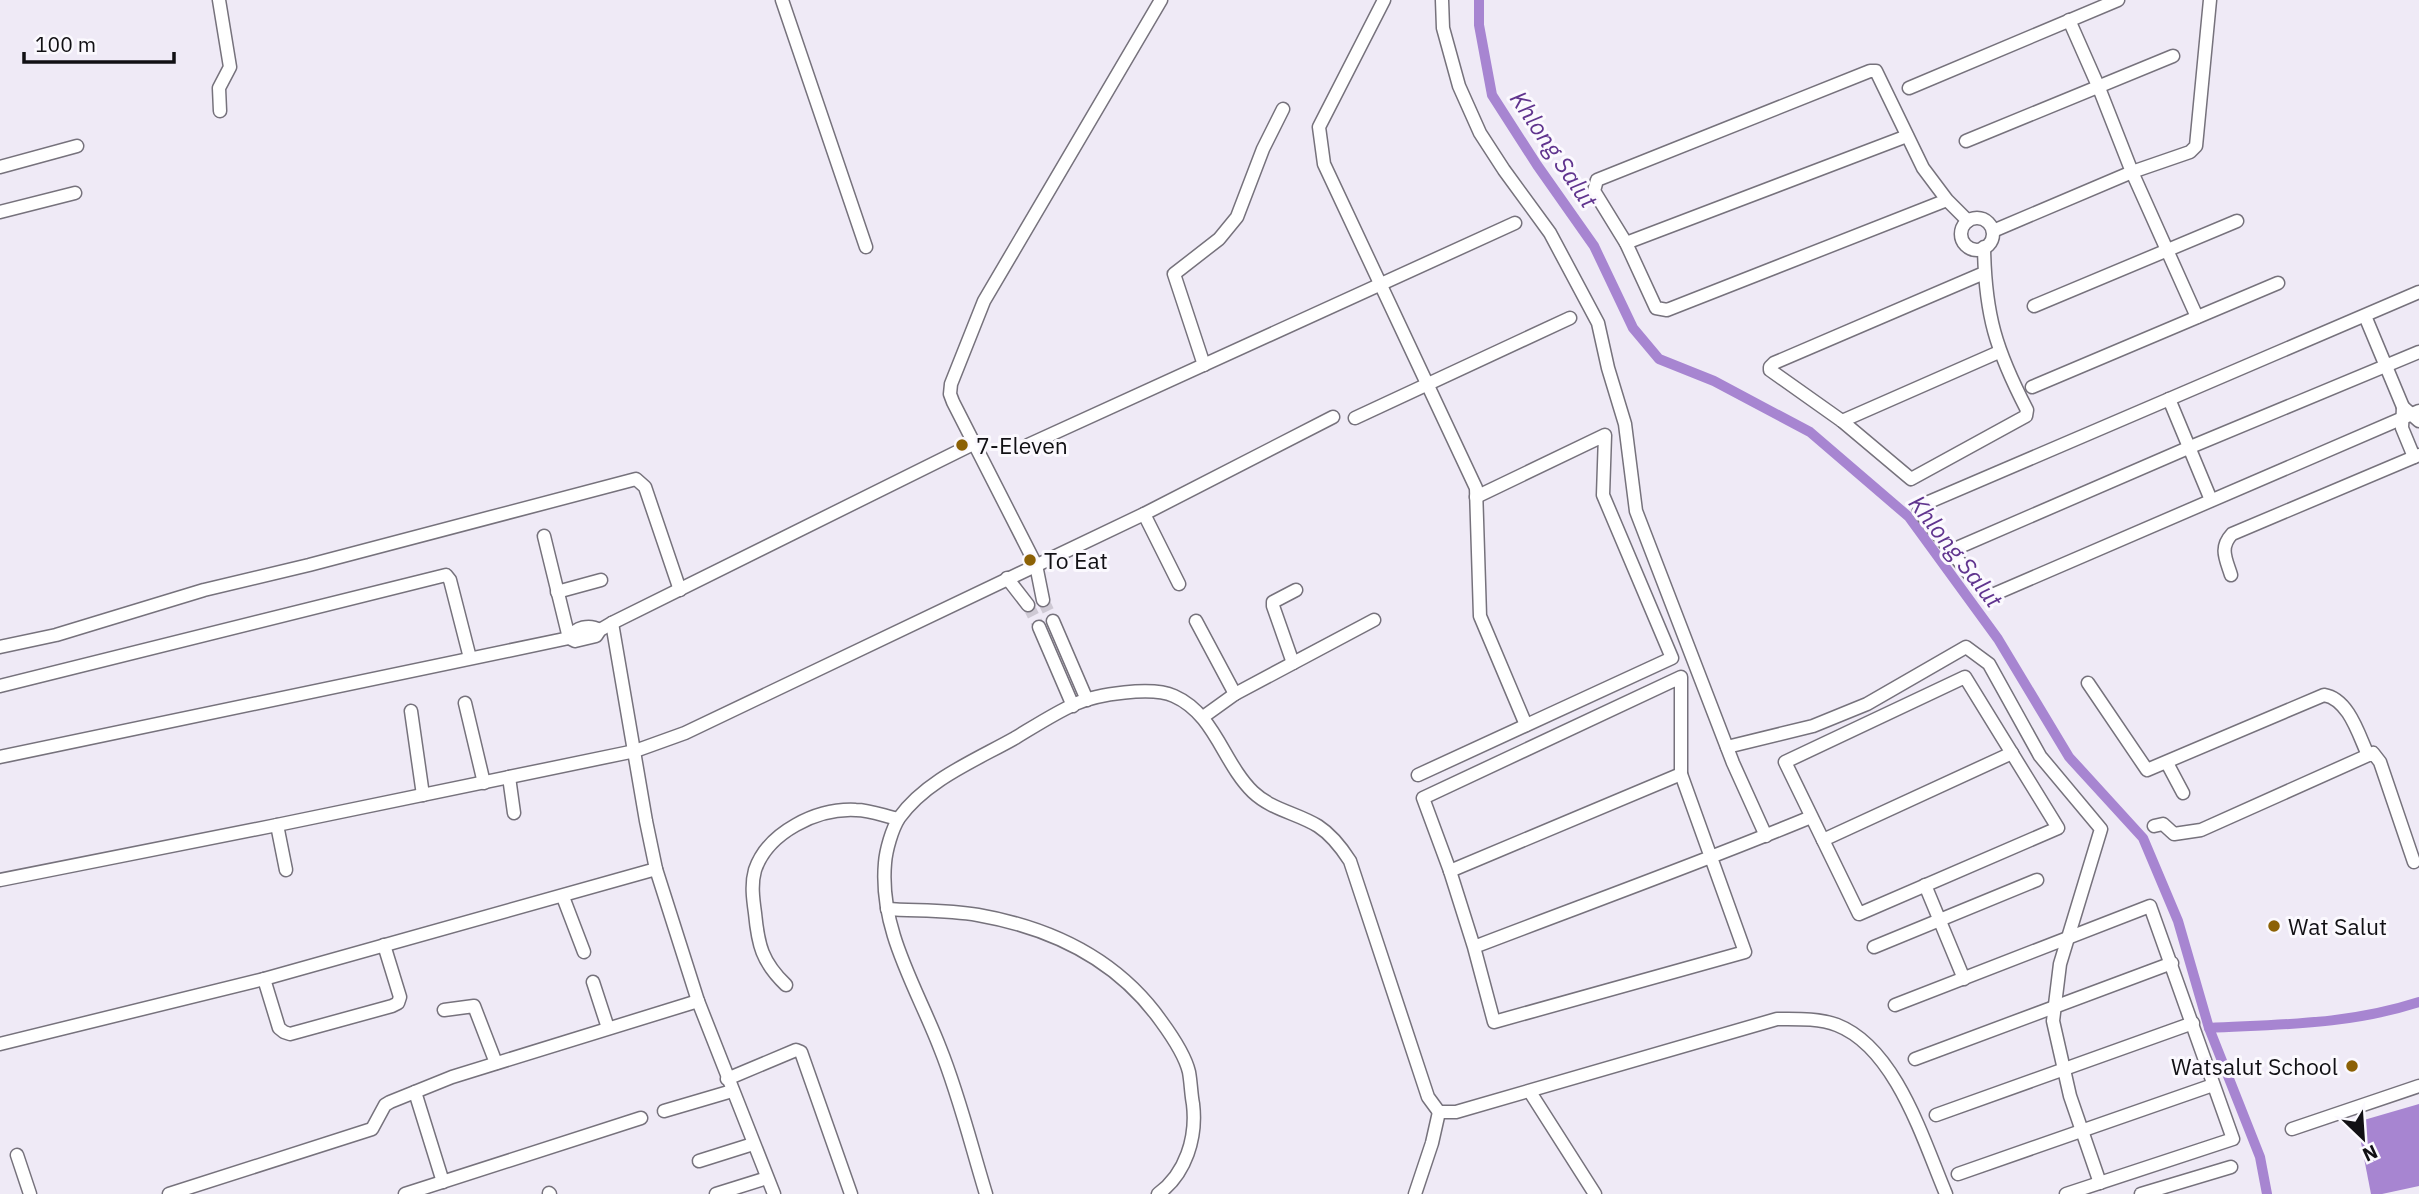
<svg xmlns="http://www.w3.org/2000/svg" width="2419" height="1194" viewBox="0 0 2419 1194" font-family="'IBM Plex Sans',sans-serif">
  <style>
    .water { fill: #a785d1 }
    .lines { fill: none; stroke-linecap: round; stroke-linejoin: round }
    .canal { stroke: #a785d1; stroke-width: 10 }
    .minor-tunnel { stroke: #cec9d4; stroke-width: 12; stroke-dasharray: 12 6; stroke-linecap: butt }
    .minor-casing { stroke: #76727c; stroke-width: 15 }
    .minor { stroke: #fff; stroke-width: 12 }
    .poi-dot { fill: #8c6105; stroke: #fbf9fe; stroke-width: 2.5 }
    .labels { text-anchor: middle; dominant-baseline: central; stroke-width: 6; stroke-linejoin: round; paint-order: stroke }
    .poi-label { font-size: 23px; fill: #111014; stroke: #fbf9fe; text-anchor: start }
    .water-label { font-size: 24px; font-style: italic; fill: #60348e; stroke: #fbf9fe }
  </style>
  <rect width="100%" height="100%" fill="#efeaf6"/>
  <polygon class="water" points="2419,1104 2419,1186 2382,1194 2371,1194 2357,1122"/>
  <g class="lines">
    <g class="canal">
      <polyline points="1479,0 1479,25 1492,95 1537,165 1594,246 1633,328 1659,359 1714,381 1810,432 1909,517 1998,639 2069,757 2143,838 2178,921 2209,1028 2260,1157 2267,1194"/>
      <path d="M2209 1028C2282 1024 2348 1025 2419 1002"/>
    </g>
    <g class="minor-tunnel">
      <polyline points="1043,600 1053,621"/>
      <polyline points="1028,605 1039,627"/>
    </g>
    <g class="minor-casing">
      <g id="minor">
        <polyline points="219,0 230,67 219,88 220,111"/>
        <polyline points="782,0 866,247"/>
        <polyline points="1384,0 1319,127 1324,164 1476,488 1480,616 1526,725"/>
        <polyline points="1442,0 1443,28 1459,86 1480,133 1504,170 1550,233 1598,323 1608,368 1625,424 1636,511 1733,763 1766,836"/>
        <polyline points="2069,20 2099,88 2132,172 2197,317"/>
        <polyline points="1909,88 2118,0"/>
        <polyline points="1966,141 2173,56"/>
        <polyline points="0,167 77,146"/>
        <polyline points="1947,200 1667,310 1656,308 1626,243 1594,191 1597,180 1870,71 1876,71 1923,168 1947,200 1968,221"/>
        <polyline points="0,212 75,193"/>
        <circle cx="1977" cy="234" r="16"/>
        <polyline points="1993,231 2132,172 2190,152 2196,146 2210,0"/>
        <polyline points="1626,243 1907,136"/>
        <path d="M1984 247C1985 315 1996 350 2027 410L2026 416 1911 479 1842 421 1770 370V367L1774 363 1984 273"/>
        <polyline points="2419,292 1922,505 1919,511 1986,595 1990,596 2419,411"/>
        <polyline points="2034,306 2237,221"/>
        <polyline points="2365,316 2403,407"/>
        <polyline points="1204,365 1174,274 1219,239 1237,217 1263,149 1283,109"/>
        <polyline points="2032,387 2278,283"/>
        <polyline points="2169,399 2211,500"/>
        <polyline points="1355,418 1570,318"/>
        <polyline points="1842,421 1999,352"/>
        <polyline points="1028,445 1515,223"/>
        <polyline points="2414,457 2402,428 2403,407 2419,421"/>
        <polyline points="1144,514 1179,584"/>
        <polyline points="544,536 569,638"/>
        <polyline points="1950,551 2188,448 2419,352"/>
        <path d="M2231 575C2226 559 2219 548 2232 534L2419 455"/>
        <polyline points="1007,578 1028,605"/>
        <polyline points="557,592 601,580"/>
        <polyline points="1043,600 1036,565 953,402 950,394 951,384 984,301 1161,0"/>
        <polyline points="1053,621 1087,700"/>
        <polyline points="1196,621 1235,694"/>
        <polyline points="612,623 646,821 656,869 698,1001 774,1194"/>
        <polyline points="1039,627 1073,706"/>
        <path d="M569 638C576 627 589 624 600 630"/>
        <polyline points="0,647 56,635 204,590 309,565 636,479 645,487 680,590"/>
        <polyline points="1293,663 1273,606 1273,602 1296,590"/>
        <polygon points="1965,677 2058,828 1859,914 1785,762"/>
        <path d="M2088 683 2147 770 2324 695C2349 699 2359 736 2368 755"/>
        <polyline points="0,686 446,575 450,580 470,658"/>
        <polyline points="465,703 484,783"/>
        <polyline points="411,711 423,795"/>
        <polyline points="1203,717 1235,694 1374,620"/>
        <polyline points="1727,747 1813,726 1867,704 1966,647 1989,664 2040,756 2101,829 2060,964 2053,1021 2070,1096 2100,1183"/>
        <polyline points="0,757 569,638 575,641 596,636 600,630 612,623 975,443"/>
        <polyline points="2167,763 2183,793"/>
        <polyline points="1418,775 1672,658 1603,495 1605,435 1476,497"/>
        <polyline points="509,777 514,813"/>
        <polyline points="277,825 286,870"/>
        <polyline points="2154,826 2163,824 2174,834 2201,830 2373,753 2380,762 2414,862"/>
        <polyline points="1823,840 2012,753"/>
        <polyline points="1450,871 1681,774"/>
        <polyline points="0,880 277,825 635,751 685,733 1144,514 1333,417"/>
        <polyline points="1925,885 1964,979"/>
        <polyline points="563,897 584,952"/>
        <path d="M887 909C917 911 948 910 978 915 1052 928 1117 959 1161 1021 1172 1036 1185 1055 1189 1072 1191 1083 1191 1094 1193 1104 1197 1137 1186 1174 1158 1194"/>
        <path d="M1474 947 1494 1022 1745 952 1681 774V677L1423 798 1450 871 1474 947C1586 904 1700 863 1811 817"/>
        <polyline points="1874,947 2037,880"/>
        <polyline points="264,979 279,1028 284,1032 290,1034 392,1006 398,1003 400,997 384,945"/>
        <polyline points="593,982 608,1028"/>
        <path d="M786 985C762 962 758 945 755 913 753 899 751 884 755 870 768 832 817 808 856 810 870 810 884 816 898 819"/>
        <polyline points="1895,1005 2150,906 2233,1139 2066,1194"/>
        <polyline points="444,1010 474,1006 496,1063"/>
        <polyline points="0,1044 264,979 656,869"/>
        <polyline points="1915,1059 2172,963"/>
        <polyline points="727,1079 796,1050 801,1052 851,1194"/>
        <polyline points="415,1092 443,1182"/>
        <polyline points="1530,1092 1595,1194"/>
        <polyline points="664,1111 732,1091"/>
        <polyline points="1936,1115 2193,1023"/>
        <polyline points="2292,1129 2419,1086"/>
        <polyline points="17,1155 30,1194"/>
        <polyline points="699,1161 753,1144"/>
        <polyline points="1958,1174 2213,1085"/>
        <polyline points="549,1193 550,1194"/>
        <polyline points="169,1194 372,1129 385,1105 390,1102 452,1077 698,1001"/>
        <polyline points="405,1194 641,1118"/>
        <polyline points="716,1194 767,1178"/>
        <path d="M986 1194C971 1145 959 1095 940 1048 917 988 879 930 885 863 886 850 892 829 899 818 926 780 976 760 1015 738 1035 726 1055 713 1075 704 1097 694 1152 686 1174 696 1215 714 1223 763 1253 792 1272 810 1297 813 1318 826 1332 835 1341 847 1350 861L1428 1097 1439 1112H1456L1777 1019C1797 1019 1818 1018 1837 1025 1896 1048 1923 1140 1946 1194"/>
        <polyline points="1415,1194 1432,1143 1439,1112"/>
        <polyline points="2141,1194 2231,1167"/>
      </g>
    </g>
    <use href="#minor" class="minor"/>
  </g>
  <g class="poi-dot">
    <circle cx="962" cy="445" r="7"/>
    <circle cx="1030" cy="560" r="7"/>
    <circle cx="2274" cy="926" r="7"/>
    <circle cx="2352" cy="1066" r="7"/>
  </g>
  <g class="labels">
    <g class="poi-label">
      <text x="976" y="445">7-Eleven</text>
      <text x="1044" y="560">To Eat</text>
      <text x="2288" y="926">Wat Salut</text>
      <text x="2338" y="1066" text-anchor="end">Watsalut School</text>
    </g>
    <g class="water-label">
      <text transform="translate(1554 149) rotate(56)">Khlong Salut</text>
      <text transform="translate(1956 551) rotate(52)">Khlong Salut</text>
    </g>
  </g>
  <g transform="translate(2363 1138) rotate(155)" stroke="#fbf9fe" stroke-width="5" paint-order="stroke">
  <path d="M0-5L12 26L0 18L-12 26Z" fill="#111014"/>
  <text y="-10" font-size="19" font-weight="bold" text-anchor="middle" fill="#111014">N</text>
  </g>
  <path d="M24 52v10h150v-10" fill="none" stroke="#111014" stroke-width="3.5"/>
  <text x="35" y="52" font-size="21" fill="#111014" stroke="#fbf9fe" stroke-width="5" paint-order="stroke">100 m</text>
</svg>
